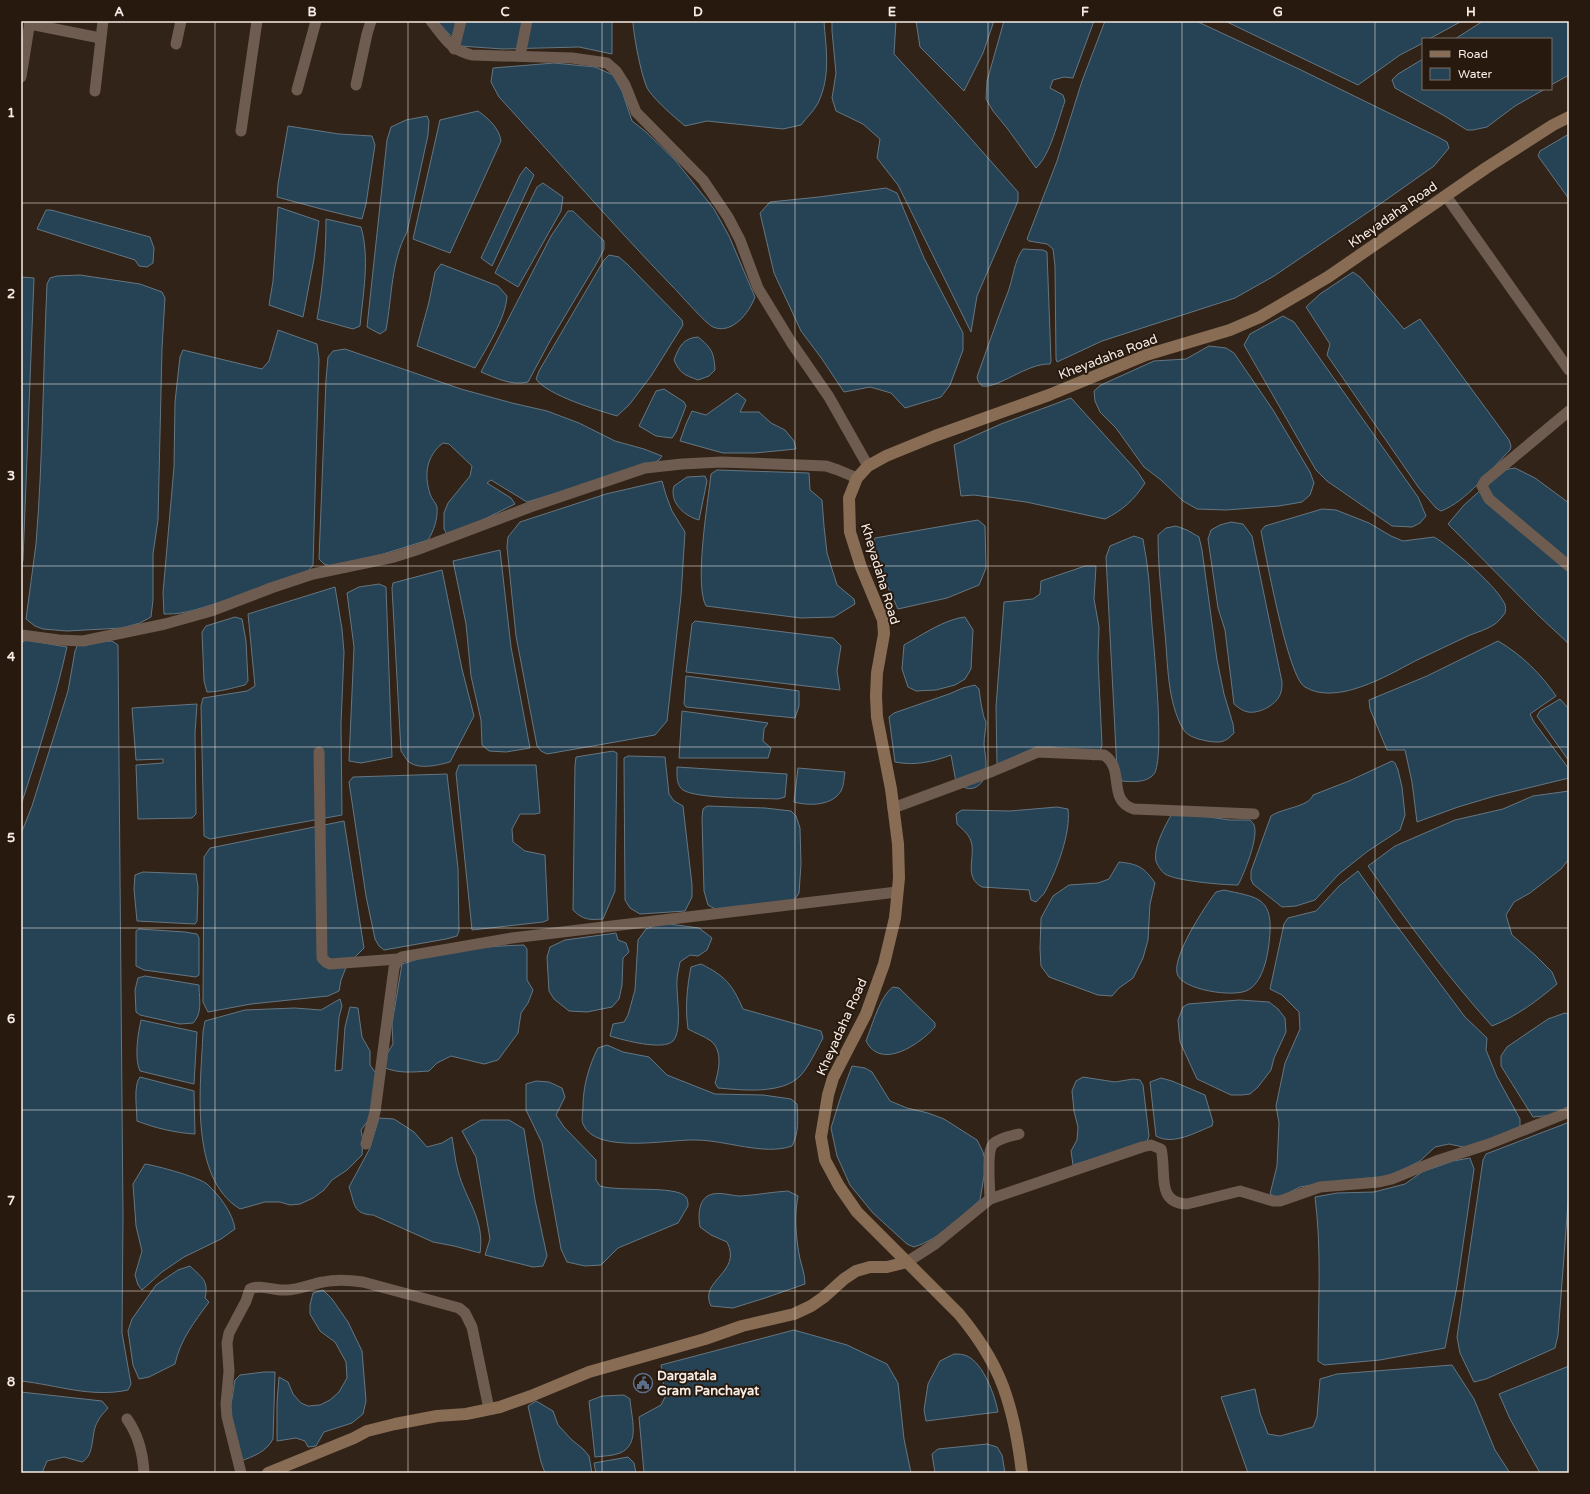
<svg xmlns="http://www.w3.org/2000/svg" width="1590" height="1494" viewBox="0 0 1590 1494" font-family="'Varela Round',sans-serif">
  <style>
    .water { fill: #264356; stroke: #657681 }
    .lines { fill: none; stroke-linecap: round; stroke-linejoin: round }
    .minor { stroke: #6d5c4f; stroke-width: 11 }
    .secondary { stroke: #886c54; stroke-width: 12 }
    .grid { fill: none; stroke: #f7ede6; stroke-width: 1; stroke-opacity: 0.55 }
    .labels { text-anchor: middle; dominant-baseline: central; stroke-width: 4; stroke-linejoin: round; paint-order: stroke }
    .street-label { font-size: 13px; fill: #f7ede6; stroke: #27190e }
    .poi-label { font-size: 13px; font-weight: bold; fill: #f7ede6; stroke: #27190e; text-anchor: start }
    .neatline { fill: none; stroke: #f7ede6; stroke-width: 1.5 }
    .grid-label { font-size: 13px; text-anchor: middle; font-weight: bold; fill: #f7ede6 }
  </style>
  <rect width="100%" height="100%" fill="#312317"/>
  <g class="water">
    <polygon points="437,21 612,21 612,54 579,47 503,49 460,46"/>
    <path d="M633 21H824C826 49 831 76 818 103 814 111 806 118 801 125L783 129 707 121 685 126C672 115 659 104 649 91 642 82 633 33 633 21Z"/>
    <polygon points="832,21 896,21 894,54 958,124 1018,192 1018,201 977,296 971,332 898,185 877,158 880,139 863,124 836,111 832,98 836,73 832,31"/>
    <polygon points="916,21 994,21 983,53 964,91 920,47"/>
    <path d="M1004 21H1094L1073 78 1064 77 1053 80 1050 88 1063 95 1065 101C1058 120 1051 154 1036 168L1007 128 993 111 986 99 987 81Z"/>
    <polygon points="1105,21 1196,21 1301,70 1438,137 1447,142 1449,148 1434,166 1383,202 1274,276 1235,298 1102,341 1057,362 1056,359 1055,266 1053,249 1047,244 1029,241 1027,239 1057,161 1082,81"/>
    <polygon points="1225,21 1462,21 1429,39 1423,39 1423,43 1400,55 1358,85"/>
    <polygon points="1483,21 1569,21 1569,75 1551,85 1551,39 1455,39"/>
    <polygon points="1423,59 1423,89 1545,89 1515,106 1487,127 1473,130 1467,130 1443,115 1395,88 1392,80 1398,74"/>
    <path d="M554 63 595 67 613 75 622 91 632 121 646 132 675 160 714 209 729 236 755 297C749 313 732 335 713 327 706 324 680 294 673 287 613 225 557 160 499 97L491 82 493 68Z"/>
    <path d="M478 111C489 119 499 128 501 141L450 253 413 239 440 120Z"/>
    <path d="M427 116 429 121 428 135 407 232C391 261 392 297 386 330L380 334 367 327 387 140 391 127 406 120Z"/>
    <polygon points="288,126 339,134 372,136 375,145 366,204 362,219 325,210 277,197 278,184"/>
    <polygon points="1569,134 1569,199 1538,156 1540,151"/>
    <polygon points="526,167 534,175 492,266 481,258 520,175"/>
    <polygon points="543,183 563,197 561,211 518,287 495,273 537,187"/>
    <polygon points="886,188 897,193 924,258 963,333 963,350 950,385 941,397 905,408 891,393 870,387 844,392 822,359 801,331 774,273 760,213 770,202 819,197"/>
    <polygon points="278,207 319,221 314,259 303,317 269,305 273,281"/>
    <polygon points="46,210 51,210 150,237 154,248 153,263 147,267 139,266 135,260 37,229"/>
    <path d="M568 211H573L604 241V249L598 261 550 341 528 382C511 386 496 378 481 372L551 236Z"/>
    <path d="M326 219 361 227C370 258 363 294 360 326L353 329 317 319C323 286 326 252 326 219Z"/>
    <path d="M1023 249 1043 250 1047 252 1051 361 1050 364C1027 363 998 389 982 386L978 381 977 377C987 349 997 320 1008 292 1013 279 1014 261 1023 249Z"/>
    <path d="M609 255 619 257 627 264 682 320 683 325 651 376 629 405 617 416C597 410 547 395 536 379L539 371 604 260Z"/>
    <path d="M441 264 498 286 507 296C506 318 486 349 475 368L417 346 429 302 435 272Z"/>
    <path d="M1353 272 1361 278 1404 329 1420 319 1509 440 1511 446 1510 450C1490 470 1467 501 1441 511L1436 508 1419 488 1327 355 1330 344 1306 307 1320 294Z"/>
    <path d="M80 275 140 284 162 292 165 298 162 348 158 520 153 554V600L151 617 140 623 122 628 67 631 43 629 35 626 26 619C29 594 33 569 36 544 43 458 43 371 47 284L50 278 57 276Z"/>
    <polygon points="21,277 34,278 23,560 21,570"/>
    <polygon points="1283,316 1294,322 1418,497 1426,516 1420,523 1412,527 1392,526 1327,481 1316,470 1244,345 1250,334"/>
    <path d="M278 330 317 344 319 359 313 565 308 571C281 581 254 591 227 600 206 606 186 615 164 614L163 593 174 467 175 402 180 357 183 350 262 369 269 361Z"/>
    <path d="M698 337C712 348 714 353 715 370L709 376 698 380C685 375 680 374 674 360 679 347 683 338 698 337Z"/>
    <polygon points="1209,346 1226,348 1234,353 1273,410 1310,472 1314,483 1310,495 1302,502 1279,506 1226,510 1197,509 1183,501 1161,480 1144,467 1116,428 1100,412 1095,401 1094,391 1101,385 1154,361 1186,359"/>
    <path d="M345 349 461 389 512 403 547 411 579 423 615 441 644 449 662 456 659 460 649 465 527 502 491 480 487 483 511 498 515 504 462 530 447 534 444 529V513L448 503 470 476 472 466 449 444 443 443C426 456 424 475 430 494 431 498 436 503 437 507 438 518 434 531 428 540L380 555 331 566 324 564 319 559 326 380 328 357 333 351Z"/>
    <polygon points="664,389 684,402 686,406 676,432 672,438 656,436 639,426 656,391"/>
    <polygon points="737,393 746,400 740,412 759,412 771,423 785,430 794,441 796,449 755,453 723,453 680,441 686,424 692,411 706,415"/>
    <path d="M1071 398 1137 471 1145 483C1134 500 1123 510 1105 519L1026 502 974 495 961 496 954 445 1001 424Z"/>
    <polygon points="1515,468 1535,478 1569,503 1569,644 1538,615 1448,524 1464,505 1503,470"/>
    <path d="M717 470 809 473 810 490 822 500 824 526 827 553 837 585 854 599 855 604 834 617 801 618 706 606C694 584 708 502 711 474Z"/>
    <path d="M705 476 707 481 699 520C684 516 669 502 674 486L687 477Z"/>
    <polygon points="662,481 666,495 672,511 685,532 681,596 667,721 655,735 547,754 541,751 537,746 516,636 507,547 508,537 520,522 606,494"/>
    <path d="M1322 509 1336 510 1369 523 1391 536 1403 541 1434 537C1450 546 1495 585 1503 601 1506 605 1506 609 1505 613 1502 617 1499 621 1495 624 1488 629 1478 632 1470 635 1452 644 1433 652 1415 661 1387 676 1336 706 1305 687 1288 678 1266 556 1261 531L1265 526Z"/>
    <polygon points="978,520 985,526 986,568 979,585 947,598 898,609 870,549 875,538"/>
    <path d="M1231 522 1243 524 1252 536 1282 682C1282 685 1282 689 1281 692 1278 704 1260 714 1248 712 1242 711 1238 707 1234 704L1225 630 1218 608 1208 539 1211 530 1220 525Z"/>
    <path d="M1176 526 1187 530 1199 537 1202 550 1217 660 1224 694 1233 724 1234 733C1225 743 1220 743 1207 741 1198 739 1188 737 1183 729 1167 701 1168 664 1165 633 1162 600 1158 568 1158 535L1166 528Z"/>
    <path d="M1134 536 1143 539C1144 547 1146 555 1147 564 1150 584 1150 604 1152 625 1154 649 1165 759 1154 774 1147 783 1132 782 1122 781L1117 770 1106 557 1110 546Z"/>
    <polygon points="500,550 511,647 530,748 506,752 489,751 482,745 481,720 471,676 466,624 453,561"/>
    <polygon points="1085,566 1096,566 1094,599 1099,627 1098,658 1102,745 1099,755 1094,760 1054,747 1036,747 997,765 996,707 1004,602 1033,599 1040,594 1041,581"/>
    <path d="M442 570 462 669 474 716 450 762C439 765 419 770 409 762 406 759 403 754 401 751L392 588 393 583Z"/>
    <polygon points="379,584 386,587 392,757 361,763 349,761 354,647 347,593 359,587"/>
    <polygon points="335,587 342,629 344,652 341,724 342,815 210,839 204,836 201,706 203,698 247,691 255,686 248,614"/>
    <path d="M235 617 242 619 246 641 248 681 245 685C232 688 220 692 207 692L204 681 202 632 206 626Z"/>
    <path d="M965 617 973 630 971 669 965 679 955 685 936 690 916 691 908 687 902 669 904 645C922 635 945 619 965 617Z"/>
    <polygon points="695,621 833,638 841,646 837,671 840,690 686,672 692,624"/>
    <path d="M26 640 67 647C55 701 38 753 21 805V643Z"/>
    <path d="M112 641 118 645 123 1217 122 1333 131 1384 128 1390C91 1398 57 1385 21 1381V834L32 806 68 691 75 651 78 644Z"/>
    <path d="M1498 641C1522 655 1541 674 1556 696L1530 714 1534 722 1569 769V778L1495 796 1458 807 1417 822 1412 782 1405 750H1387L1370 709 1369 700 1427 676Z"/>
    <polygon points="686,676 799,691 799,706 795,718 686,707 684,704"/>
    <path d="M975 685 979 689C980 697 981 705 983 713 983 716 985 719 986 722 986 729 984 737 984 744 985 757 991 779 976 787 969 791 962 787 956 782L951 755C932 762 915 766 895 762L889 717 894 713 949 694 963 688Z"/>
    <polygon points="1560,699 1569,709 1569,761 1537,716 1540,711"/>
    <polygon points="197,704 195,733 196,814 192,818 138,819 136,765 163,763 163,759 136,760 132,708"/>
    <polygon points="682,711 768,723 764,729 763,741 771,748 768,758 679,758"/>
    <path d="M613 751 617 753 615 891 603 919C589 920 583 920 573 910L575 765 576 757Z"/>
    <polygon points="628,756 665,757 669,794 674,801 683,806 692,885 692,897 685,911 640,914 630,908 625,900 624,758"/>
    <path d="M1392 761 1395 763 1398 770 1402 787 1405 815 1400 830 1368 851 1339 874 1315 900 1296 906 1282 907 1253 884 1251 879V871L1271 816C1282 808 1309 807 1313 795L1349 781Z"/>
    <polygon points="459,765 536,765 540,813 535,814 520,814 512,829 513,842 525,851 545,855 548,920 543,922 472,930 456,773"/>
    <path d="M677 767 787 774 785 797 778 799C758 798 697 799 683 790 676 785 677 775 677 767Z"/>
    <path d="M798 768 845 772C844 777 844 786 841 791 832 806 809 806 794 802Z"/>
    <polygon points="447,774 458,868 459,931 457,936 446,939 384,950 379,946 375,939 366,896 349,782 353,777"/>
    <path d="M1569 791V859L1561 869 1530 893 1514 902 1506 915 1512 935 1535 955 1552 972 1557 984C1537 1001 1517 1016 1492 1026 1447 976 1407 922 1368 866L1395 846 1455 820 1503 809 1533 796Z"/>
    <polygon points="707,806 765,808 791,811 796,816 800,828 801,864 799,893 793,902 717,910 708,905 704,891 702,818 703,809"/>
    <path d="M1057 807 1068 809C1071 833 1057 869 1046 890 1044 895 1039 898 1036 902L1031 900 1029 890 982 887C963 877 976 857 971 841 968 833 962 829 957 824L956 814 962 810 1010 811Z"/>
    <path d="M1173 812 1230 820H1250C1251 821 1253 823 1254 825 1259 837 1244 874 1238 885 1223 885 1176 881 1165 874 1162 872 1157 865 1156 861 1153 847 1166 824 1173 812Z"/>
    <polygon points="344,821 364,948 347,965 341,980 339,991 328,996 251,1004 208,1012 203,1002 204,857 210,848"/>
    <path d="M1119 862C1138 864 1144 867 1155 883L1150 904 1148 940 1143 958 1133 978 1119 988 1112 996 1098 995 1049 977 1041 966 1040 949 1041 918 1053 896 1069 885 1098 883 1109 879Z"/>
    <polygon points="1358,871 1394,922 1465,1017 1487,1038 1486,1050 1497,1077 1520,1119 1520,1127 1468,1148 1449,1144 1435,1147 1420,1161 1390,1176 1322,1183 1300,1187 1278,1198 1270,1194 1277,1166 1279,1123 1276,1106 1285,1063 1300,1029 1299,1012 1282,995 1270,989 1284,924 1288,918 1316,911 1339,886"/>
    <polygon points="143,872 196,874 198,887 197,921 195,924 137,921 134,889 135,875"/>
    <path d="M1224 890C1254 897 1272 896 1270 932 1269 949 1265 981 1248 990 1235 998 1180 990 1177 973 1173 955 1205 906 1216 892Z"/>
    <path d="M662 923 699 928 712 938 707 950 698 956 690 955 680 962C679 968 677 975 677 981 676 995 683 1030 673 1041 663 1051 623 1040 610 1036L613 1024 624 1022 628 1015 635 990 638 940 646 929Z"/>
    <polygon points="139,929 185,932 197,934 199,938 199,975 196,977 144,970 136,966 136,931"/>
    <polygon points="616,933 618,940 626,943 629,952 623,958 622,985 619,999 612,1007 587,1012 569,1011 554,999 549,991 547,957 550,947 565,940"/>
    <path d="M524 945 527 949V980L533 990 528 1003 521 1013 518 1033 498 1060 484 1064 451 1056 437 1063 429 1071C413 1072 398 1074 383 1067V1060L393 1044 392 1024 402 964C440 951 483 946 524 945Z"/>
    <path d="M701 964C725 976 732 984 743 1009L821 1031 823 1038C817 1049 809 1066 801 1075 783 1095 742 1090 718 1088L715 1083C719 1070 723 1051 711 1041 704 1036 695 1033 688 1029 685 1008 687 987 691 967Z"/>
    <path d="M145 976 199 985C199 998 203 1013 193 1023L180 1024 140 1015 136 1012 135 990 138 978Z"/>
    <path d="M893 987 899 988 935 1023V1027C920 1044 881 1071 866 1041 872 1026 880 996 893 987Z"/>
    <path d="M340 999 342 1006 339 1017 335 1071 342 1070 345 1027 350 1007 358 1008 362 1037 370 1051V1065L377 1075 371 1117 361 1130 363 1140 362 1155 347 1170 332 1180 324 1190 313 1198 300 1204 290 1205 280 1202H265L240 1209C188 1177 201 1084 203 1032L205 1021 245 1010 295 1008 321 1010Z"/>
    <polygon points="1239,1000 1269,1002 1278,1009 1285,1018 1286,1032 1274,1058 1271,1070 1258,1087 1250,1094 1242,1095 1231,1095 1197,1079 1180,1042 1178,1020 1183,1007 1188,1004"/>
    <polygon points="1565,1013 1569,1014 1569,1106 1553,1115 1533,1117 1501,1066 1501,1056 1507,1047 1548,1019"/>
    <path d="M141 1020 197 1032 194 1084 140 1071C134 1059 138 1033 141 1020Z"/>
    <path d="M607 1045 623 1052 649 1057 667 1075 715 1094 763 1095 791 1099 797 1104C798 1120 799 1132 792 1146 764 1156 726 1140 695 1140 670 1139 595 1155 583 1124 581 1120 583 1112 583 1106 583 1087 589 1065 598 1048Z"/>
    <path d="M852 1066 865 1068 872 1072 890 1101 907 1108 928 1113 944 1119 977 1140 983 1152 986 1164 980 1200C959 1218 940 1239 914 1247L907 1244 873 1213 850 1185 837 1156 831 1128 841 1096Z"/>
    <path d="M140 1077 194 1091 195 1134C176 1133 155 1128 137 1121 137 1110 133 1085 140 1077Z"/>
    <polygon points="1083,1077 1115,1082 1133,1079 1140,1080 1143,1085 1149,1136 1147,1142 1073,1165 1071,1151 1077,1140 1078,1127 1074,1111 1072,1091 1076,1081"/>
    <path d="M1161 1078 1172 1081 1205 1095 1213 1122 1212 1126C1196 1132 1173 1146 1156 1136L1150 1082Z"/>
    <path d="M536 1081 549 1082 562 1088 565 1097 556 1115 564 1127 596 1160V1180L600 1186C619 1192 677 1185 686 1197 688 1200 688 1203 688 1206L678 1223 618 1248 601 1265 585 1266 567 1262 561 1249 542 1143 526 1110V1084Z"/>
    <path d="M379 1118 394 1119 414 1132 427 1147 442 1143 452 1137C454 1148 455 1160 458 1171 466 1201 485 1219 480 1253L454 1246 433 1242 373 1215C352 1214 355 1203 349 1187L369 1150Z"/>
    <polygon points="481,1120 509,1120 524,1129 535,1200 547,1256 543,1266 533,1267 485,1255 490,1239 476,1157 462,1131"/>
    <polygon points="1567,1123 1569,1123 1569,1190 1558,1335 1555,1348 1486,1379 1474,1382 1460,1353 1457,1337 1483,1160 1486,1154"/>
    <path d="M1470 1158 1474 1169 1457 1286 1445 1348 1380 1360 1324 1365 1318 1361C1318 1306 1322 1251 1315 1197L1337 1193 1374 1192 1405 1184 1422 1172 1453 1161Z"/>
    <path d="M145 1164C158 1166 198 1177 207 1184 219 1195 233 1213 235 1229L221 1239 184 1257 162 1272 142 1290 138 1285 135 1275 142 1251 136 1226 133 1184Z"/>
    <path d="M788 1191 798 1196C794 1217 796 1239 800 1259 802 1267 805 1275 805 1284L765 1298 733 1308 711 1306C698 1280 743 1273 727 1242L711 1235 700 1227C698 1215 698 1197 713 1194 722 1192 732 1196 741 1196 756 1195 772 1192 788 1191Z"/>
    <path d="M190 1266C202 1278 209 1280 205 1298L209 1302C195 1321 180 1340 175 1364L149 1377 139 1379 133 1365 128 1331 132 1319 156 1285 178 1270Z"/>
    <polygon points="323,1290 332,1299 348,1322 362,1351 366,1401 363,1414 352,1423 324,1432 316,1446 308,1447 305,1441 296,1438 277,1441 277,1403 279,1377 288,1382 293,1394 301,1403 308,1406 320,1405 330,1400 339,1392 347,1378 346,1362 335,1342 320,1331 310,1314 310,1305 313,1293"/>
    <polygon points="794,1330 847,1345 887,1364 898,1383 904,1439 911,1473 644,1473 639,1417 661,1405 665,1397 661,1365"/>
    <path d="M954 1354C958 1354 963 1354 967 1356 983 1363 995 1395 998 1412L926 1421 924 1410 928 1384 940 1361Z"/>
    <polygon points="1452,1365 1474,1399 1495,1450 1510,1473 1248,1473 1221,1397 1255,1389 1260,1413 1268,1434 1280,1436 1313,1427 1317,1417 1320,1379 1337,1374"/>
    <polygon points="1569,1366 1569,1473 1540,1473 1510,1419 1499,1394"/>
    <path d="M264 1372H275L273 1439C266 1452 254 1456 241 1461L230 1411 235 1380 240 1375Z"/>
    <path d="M21 1392 102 1401 108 1408C105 1412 100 1416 98 1421 90 1433 96 1454 82 1462L64 1457 47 1461 42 1473H21Z"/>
    <path d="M624 1395 630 1399C631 1417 641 1444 620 1453 613 1456 602 1456 595 1457L589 1401 602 1396Z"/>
    <polygon points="536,1401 553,1411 558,1425 572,1440 583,1449 589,1456 592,1473 545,1473 541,1462 528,1406"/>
    <polygon points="987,1444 997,1447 1002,1455 1005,1473 935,1473 932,1454 938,1449"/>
    <polygon points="628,1457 634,1463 636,1473 596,1473 594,1463"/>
  </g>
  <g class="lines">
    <g class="minor">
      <path d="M431 21C445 38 450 50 472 55L572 58 607 63 616 71 625 85 636 112 703 180 728 217 740 240 758 288 791 342 829 397 868 466"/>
      <polyline points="30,24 100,38"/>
      <polyline points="176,44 181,21"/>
      <polyline points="454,49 461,21"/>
      <polyline points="520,56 527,21"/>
      <polyline points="21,77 30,21"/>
      <polyline points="356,85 367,34 371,21"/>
      <polyline points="297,90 316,21"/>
      <polyline points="95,91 103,21"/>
      <polyline points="241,131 257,21"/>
      <polyline points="1446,196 1569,370"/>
      <polyline points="1569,411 1485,481 1482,486 1489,499 1569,566"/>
      <polyline points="21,635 59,640 83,641 165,624 211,611 271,588 313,574 394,557 416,550 530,507 645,468 682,464 722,462 826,466 838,470 857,478"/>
      <polyline points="319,752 322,958 326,962 330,964 398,959"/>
      <path d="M893 808 993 771 1038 752 1104 755C1126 769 1106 800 1134 809L1254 814"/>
      <path d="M366 1144 375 1112 394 968C396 963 397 960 402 957L512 938 897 892"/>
      <path d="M990 1199C990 1188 986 1152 993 1144 999 1138 1011 1136 1019 1134"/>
      <path d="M907 1262 935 1244 990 1199 1142 1147 1151 1145 1161 1149C1167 1171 1155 1203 1187 1204L1240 1191 1273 1201H1280L1320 1187 1379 1182 1392 1179 1436 1161 1489 1144 1569 1112"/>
      <path d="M127 1419C139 1436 143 1453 144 1473"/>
      <path d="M241 1473 227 1417 226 1404 229 1371 227 1343 229 1333 246 1301 250 1289C261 1284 274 1291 286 1290 299 1290 311 1284 323 1282 336 1279 350 1280 363 1282L459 1308 465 1313 472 1327 489 1409"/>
    </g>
    <g class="secondary">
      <polyline points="268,1473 354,1438 367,1431 395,1424 437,1416 466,1414 500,1407 531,1396 589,1372 705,1339 742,1326 794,1314 811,1306 824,1297 844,1279 856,1271 870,1267 887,1267 907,1262"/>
      <path d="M1022 1473C1019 1448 1015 1423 1007 1398 998 1368 979 1338 959 1314L857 1212 839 1186 825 1160 821 1137 828 1095 833 1078 866 1014 884 964 895 918 899 878 898 844 891 789 877 717 876 696 877 673 884 634 883 620 861 567 850 532 849 498 857 478 868 466 886 456 935 436 1049 395 1146 355 1230 330 1260 317 1328 277 1486 168 1553 125 1569 117"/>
    </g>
  </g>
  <path class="grid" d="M215 21V1473M408 21V1473M602 21V1473M795 21V1473M988 21V1473M1182 21V1473M1375 21V1473M21 203H1569M21 384H1569M21 566H1569M21 747H1569M21 928H1569M21 1110H1569M21 1291H1569"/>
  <defs>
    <g id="civic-ring" transform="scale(1)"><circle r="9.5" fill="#27190e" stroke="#5c6f8a" stroke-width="1.5"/><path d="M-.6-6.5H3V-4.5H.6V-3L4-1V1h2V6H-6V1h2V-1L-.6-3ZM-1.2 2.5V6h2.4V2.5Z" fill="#5c6f8a"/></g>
  </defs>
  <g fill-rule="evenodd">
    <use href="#civic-ring" x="643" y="1383"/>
  </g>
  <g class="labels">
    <g class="street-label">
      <text transform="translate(1393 215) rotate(-35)">Kheyadaha Road</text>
      <text transform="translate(1108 357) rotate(-21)">Kheyadaha Road</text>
      <text transform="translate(880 574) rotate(73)">Kheyadaha Road</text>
      <text transform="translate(842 1027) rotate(-66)">Kheyadaha Road</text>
    </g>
    <g class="poi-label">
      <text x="657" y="1376">Dargatala<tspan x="657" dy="15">Gram Panchayat</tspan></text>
    </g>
  </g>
  <rect width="1590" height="1494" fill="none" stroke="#27190e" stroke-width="44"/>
  <rect x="1422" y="38" width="130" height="52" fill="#27190e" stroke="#7a6e64"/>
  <rect x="1430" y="51" width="20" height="6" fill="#886c54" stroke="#7a6e64"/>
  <text x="1458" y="58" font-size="12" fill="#f7ede6">Road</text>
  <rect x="1430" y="68" width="20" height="12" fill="#264356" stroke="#7a6e64"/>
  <text x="1458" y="78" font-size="12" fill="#f7ede6">Water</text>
  <rect x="22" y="22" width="1546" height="1450" class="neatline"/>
  <g class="grid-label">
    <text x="119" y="16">A</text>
    <text x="312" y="16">B</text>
    <text x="505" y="16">C</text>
    <text x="698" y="16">D</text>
    <text x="892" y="16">E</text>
    <text x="1085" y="16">F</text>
    <text x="1278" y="16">G</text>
    <text x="1471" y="16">H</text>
    <text x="11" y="117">1</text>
    <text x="11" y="298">2</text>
    <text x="11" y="480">3</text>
    <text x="11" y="661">4</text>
    <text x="11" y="842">5</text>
    <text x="11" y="1023">6</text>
    <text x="11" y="1205">7</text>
    <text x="11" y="1386">8</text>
  </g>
</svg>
